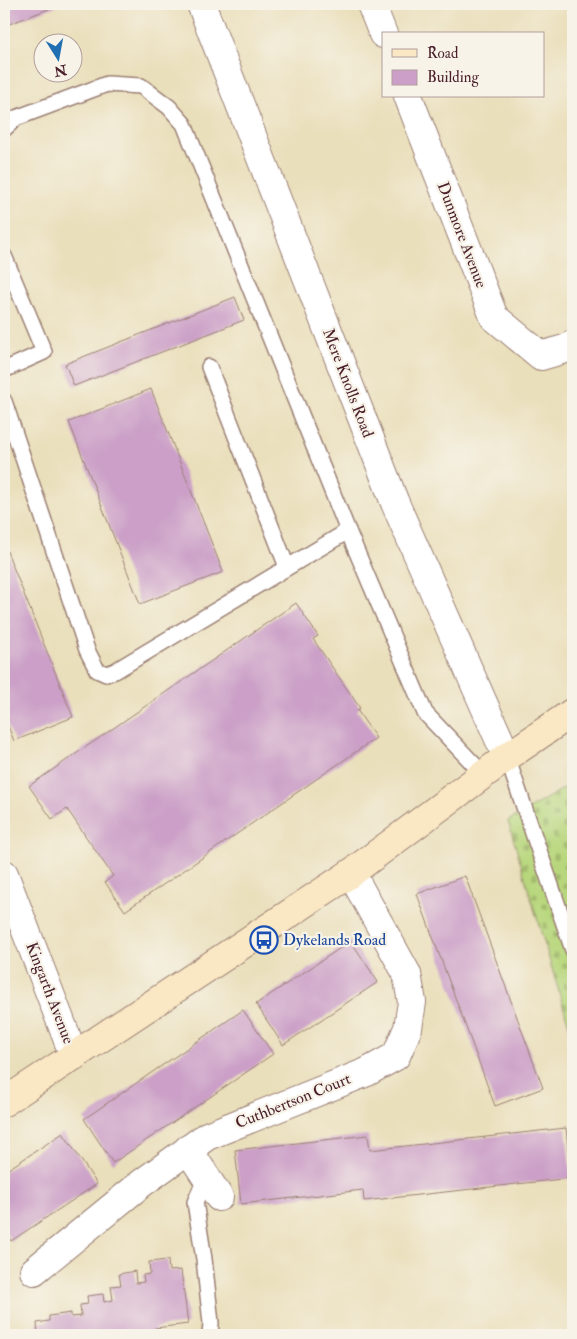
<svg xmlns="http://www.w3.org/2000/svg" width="577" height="1339" viewBox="0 0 577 1339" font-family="'IM FELL Double Pica',serif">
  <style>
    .cemetery { fill: url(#cemetery-stones); stroke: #817b54 }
    .building { fill: #cb9fc7 }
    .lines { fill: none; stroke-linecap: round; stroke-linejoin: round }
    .service-casing { stroke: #9a7f73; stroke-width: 18 }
    .minor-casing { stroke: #9a7f73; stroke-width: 30 }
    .secondary-casing { stroke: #9a7f73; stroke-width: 30 }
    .service { stroke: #fff; stroke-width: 15 }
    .minor { stroke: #fff; stroke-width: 28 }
    .secondary { stroke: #fae7c3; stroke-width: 28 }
    .labels { text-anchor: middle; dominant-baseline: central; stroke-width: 4.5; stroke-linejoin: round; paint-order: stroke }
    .street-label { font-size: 16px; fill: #4a1f2b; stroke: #f7f3e8 }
    .transit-label { font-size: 16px; fill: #164399; stroke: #f7f3e8; text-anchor: start }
  </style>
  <defs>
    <pattern id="cemetery-stones" width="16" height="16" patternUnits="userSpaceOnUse" patternTransform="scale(1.25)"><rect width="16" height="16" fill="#b8d77d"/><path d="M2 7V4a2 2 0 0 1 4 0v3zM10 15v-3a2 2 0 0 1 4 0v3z" fill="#a0b86c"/></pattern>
  </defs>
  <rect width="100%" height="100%" fill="#f7f3e8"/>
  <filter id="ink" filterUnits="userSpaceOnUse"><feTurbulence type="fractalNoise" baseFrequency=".02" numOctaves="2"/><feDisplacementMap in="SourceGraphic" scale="10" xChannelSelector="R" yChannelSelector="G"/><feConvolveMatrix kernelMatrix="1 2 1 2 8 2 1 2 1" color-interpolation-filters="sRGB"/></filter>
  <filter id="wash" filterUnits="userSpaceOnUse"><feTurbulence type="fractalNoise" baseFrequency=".0096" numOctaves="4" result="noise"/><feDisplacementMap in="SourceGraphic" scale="20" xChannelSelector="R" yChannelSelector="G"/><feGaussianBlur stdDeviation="1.12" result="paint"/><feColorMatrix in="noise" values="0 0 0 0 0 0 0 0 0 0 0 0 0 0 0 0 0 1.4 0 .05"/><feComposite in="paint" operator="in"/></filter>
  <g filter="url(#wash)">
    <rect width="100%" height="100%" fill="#eadfbb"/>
    <polygon class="cemetery" points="573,783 573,1039 508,821"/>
    <g id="blocks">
      <g class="building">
        <polygon points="4,4 62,4 4,26"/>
        <polygon points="235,297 244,320 74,386 65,364"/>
        <polygon points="151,389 223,572 140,604 69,422"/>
        <polygon points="4,544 73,717 14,741 4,716"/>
        <polygon points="296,603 318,636 313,639 360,708 357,710 376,738 125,911 105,882 113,876 67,809 52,819 29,786"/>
        <polygon points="465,876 543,1088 495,1106 417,894"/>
        <polygon points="351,941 378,982 283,1045 256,1004"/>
        <polygon points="243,1010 273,1054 113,1163 84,1119"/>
        <polygon points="566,1128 571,1178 364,1201 363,1190 241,1204 235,1150 368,1135 370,1150"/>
        <polygon points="63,1133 97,1184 11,1241 4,1229 4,1172"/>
        <polygon points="168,1260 169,1271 181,1270 188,1324 155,1328 156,1335 38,1335 37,1323 49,1321 49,1316 71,1313 71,1317 81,1316 80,1305 88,1304 87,1296 103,1294 104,1302 113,1300 111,1286 121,1285 119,1274 135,1271 136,1283 144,1282 143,1275 150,1274 149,1262"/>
      </g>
    </g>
  </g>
  <g filter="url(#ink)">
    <use href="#blocks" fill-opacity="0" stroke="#9a7f73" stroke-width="1"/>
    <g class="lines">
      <g class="service-casing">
        <g id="service">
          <polyline points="4,129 16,118 107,84 141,86 169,107 184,124 348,531"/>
          <polyline points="4,256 44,352 4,370"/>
          <polyline points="209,367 287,567"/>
          <polyline points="4,401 87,650 97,670 106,674 115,671 348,531 425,713 484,775"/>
          <polyline points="507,757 573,950"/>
          <polyline points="206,1177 195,1202 204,1259 211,1323 210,1335"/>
        </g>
      </g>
      <g class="minor-casing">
        <g id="minor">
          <polyline points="201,4 395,503 507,757"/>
          <polyline points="371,4 383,34"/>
          <polyline points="408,96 494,317 541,356 568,348 573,344"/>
          <polyline points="4,874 74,1056"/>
          <polyline points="188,1149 219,1197"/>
          <polyline points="34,1271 142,1183 207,1136 367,1072 396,1056 408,1028 412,1002 407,974 351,873"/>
        </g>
      </g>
      <g class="secondary-casing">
        <polyline id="secondary" points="4,1102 351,873 507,757 573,712"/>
      </g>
      <use href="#service" class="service"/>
      <use href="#minor" class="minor"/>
      <use href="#secondary" class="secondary"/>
    </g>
  </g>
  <defs>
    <g id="bus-ring" transform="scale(1.4375)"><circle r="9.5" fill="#f7f3e8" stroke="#1a4fb4" stroke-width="1.5"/><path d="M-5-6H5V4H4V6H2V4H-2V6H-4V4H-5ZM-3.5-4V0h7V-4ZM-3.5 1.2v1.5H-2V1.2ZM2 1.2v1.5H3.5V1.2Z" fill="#1a4fb4"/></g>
  </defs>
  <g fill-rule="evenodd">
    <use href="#bus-ring" x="264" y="940"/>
  </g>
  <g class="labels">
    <g class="street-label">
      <text transform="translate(462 235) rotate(69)">Dunmore Avenue</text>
      <text transform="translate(348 383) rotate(69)">Mere Knolls Road</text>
      <text transform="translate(50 993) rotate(69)">Kingarth Avenue</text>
      <text transform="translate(293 1101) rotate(-22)">Cuthbertson Court</text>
    </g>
    <g class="transit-label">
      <text x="283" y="940">Dykelands Road</text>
    </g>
  </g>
  <rect width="577" height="1339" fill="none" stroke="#f7f3e8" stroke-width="20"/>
  <rect x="382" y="32" width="162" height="65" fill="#f7f3e8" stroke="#b29e9c"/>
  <rect x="392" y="49" width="25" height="8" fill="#fae7c3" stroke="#b29e9c"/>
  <text x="427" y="58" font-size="15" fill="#4a1f2b">Road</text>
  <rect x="392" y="70" width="25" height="15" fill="#cb9fc7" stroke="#b29e9c"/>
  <text x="427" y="82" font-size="15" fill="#4a1f2b">Building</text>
  <g transform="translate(58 58) rotate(169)"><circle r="24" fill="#f7f3e8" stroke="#b29e9c"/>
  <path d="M0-4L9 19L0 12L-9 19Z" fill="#1f6fb2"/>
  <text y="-8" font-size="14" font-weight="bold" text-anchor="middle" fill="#4a1f2b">N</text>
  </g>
</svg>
